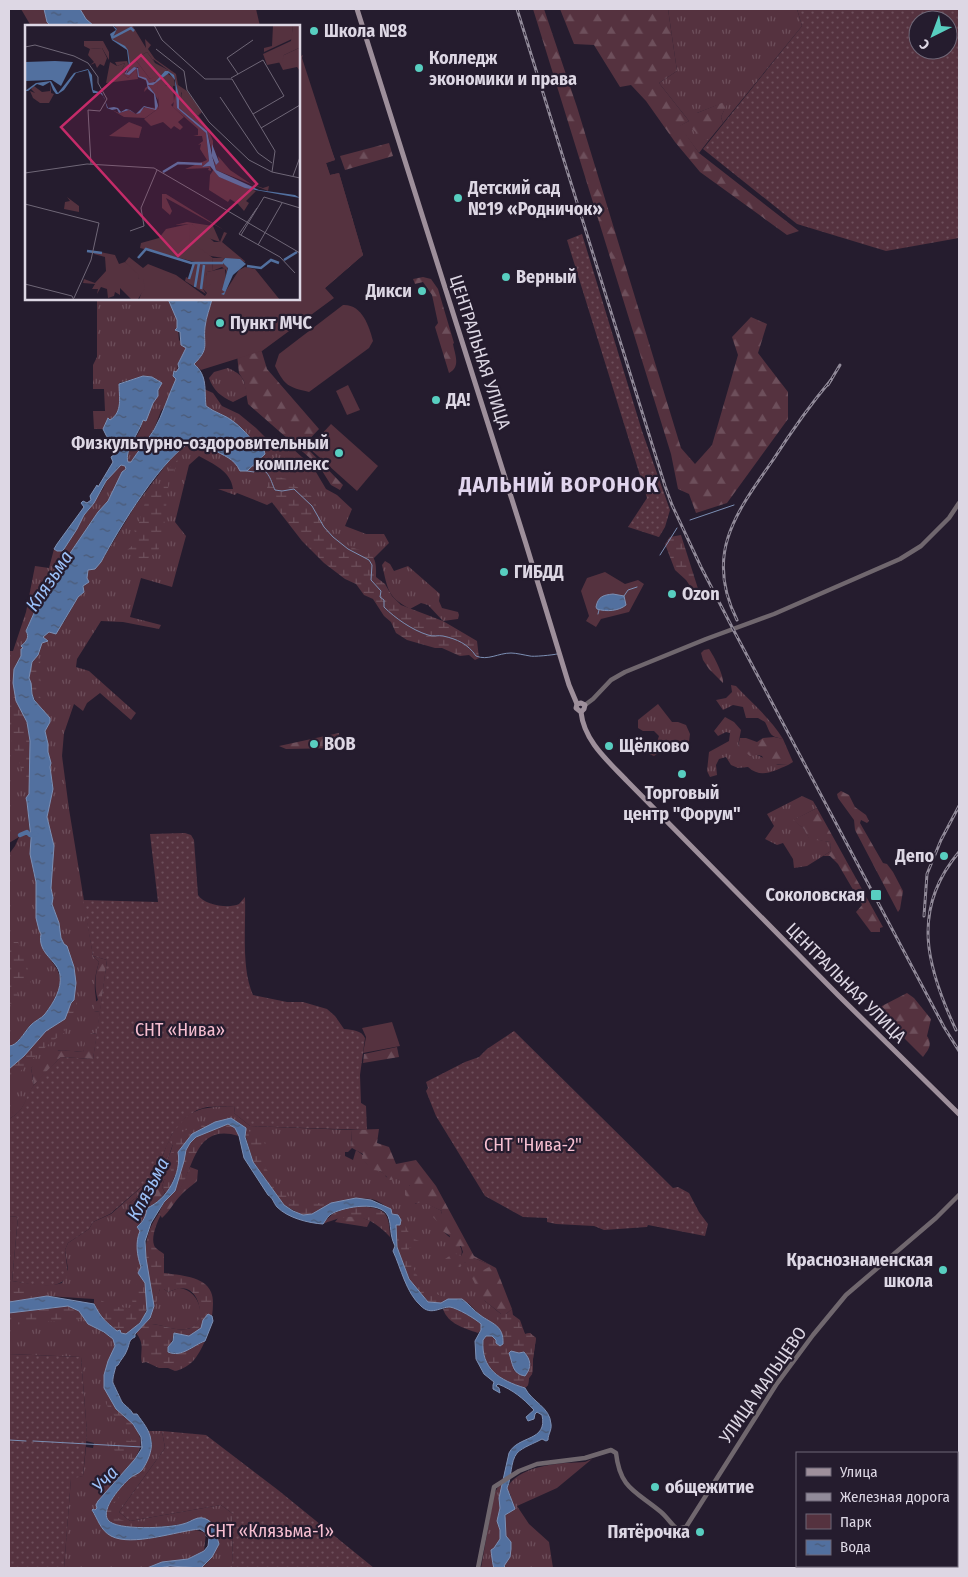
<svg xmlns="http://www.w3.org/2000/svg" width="968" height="1577" viewBox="0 0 968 1577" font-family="'Fira Sans Condensed',sans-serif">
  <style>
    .grass { fill: url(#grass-tufts) }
    .forest { fill: url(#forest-firs) }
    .wetland { fill: url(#wetland-marsh); fill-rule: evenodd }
    .park { fill: #55323f }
    .garden { fill: url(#garden-dots); fill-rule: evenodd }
    .water { fill: url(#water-ripples); stroke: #7c8fb4 }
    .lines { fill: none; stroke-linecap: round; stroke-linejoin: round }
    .stream { stroke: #7c8fb4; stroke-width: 1 }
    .canal { stroke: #52709f; stroke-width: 4.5 }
    .tertiary { stroke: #70676e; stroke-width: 4.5 }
    .secondary { stroke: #9e8f9b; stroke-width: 5 }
    .rail-casing { stroke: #918a99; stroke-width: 3 }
    .rail { stroke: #251c2e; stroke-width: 1; stroke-dasharray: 4; stroke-linecap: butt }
    .poi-dot { fill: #58cec0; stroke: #251c2e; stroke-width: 2 }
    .labels { text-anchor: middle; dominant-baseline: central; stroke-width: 4.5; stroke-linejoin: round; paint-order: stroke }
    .poi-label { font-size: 18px; font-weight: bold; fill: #ddd7e4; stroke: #251c2e; text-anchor: start }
    .street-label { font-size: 18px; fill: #ddd7e4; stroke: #251c2e }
    .park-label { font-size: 18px; fill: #f7bfd1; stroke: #251c2e }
    .water-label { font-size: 19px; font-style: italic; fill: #9cc1f9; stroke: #251c2e }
    .district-label { font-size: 22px; font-weight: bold; letter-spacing: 1px; fill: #e1d5ee; stroke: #251c2e }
    .inset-river { fill: none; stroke: #52709f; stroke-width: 2.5 }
    .inset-road { fill: none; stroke: #6f6777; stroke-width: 1 }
    .view { fill: #c52b69; fill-opacity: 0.15; stroke: #c52b69; stroke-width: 2.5 }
    .inset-edge { fill: none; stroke: #ddd7e4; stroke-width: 2.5 }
  </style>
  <defs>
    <pattern id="grass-tufts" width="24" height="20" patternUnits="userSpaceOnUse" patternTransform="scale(1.25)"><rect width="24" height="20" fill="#55323f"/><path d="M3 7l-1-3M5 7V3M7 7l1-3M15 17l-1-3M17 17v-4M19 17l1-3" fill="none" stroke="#6d4f5b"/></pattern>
    <pattern id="forest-firs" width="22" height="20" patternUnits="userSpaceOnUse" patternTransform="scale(1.25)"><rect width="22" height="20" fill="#55323f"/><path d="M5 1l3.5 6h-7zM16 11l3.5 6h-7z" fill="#6d4f5b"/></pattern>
    <pattern id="wetland-marsh" width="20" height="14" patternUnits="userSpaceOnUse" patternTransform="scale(1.25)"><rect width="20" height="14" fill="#55323f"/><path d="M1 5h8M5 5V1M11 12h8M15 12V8" fill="none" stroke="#6d4f5b"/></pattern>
    <pattern id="garden-dots" width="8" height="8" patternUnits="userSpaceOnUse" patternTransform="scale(1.25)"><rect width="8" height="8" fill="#55323f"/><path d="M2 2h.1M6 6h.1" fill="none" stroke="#6d4f5b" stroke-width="1.8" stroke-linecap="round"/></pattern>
    <pattern id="water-ripples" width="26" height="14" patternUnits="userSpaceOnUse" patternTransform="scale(1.25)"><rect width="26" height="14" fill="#52709f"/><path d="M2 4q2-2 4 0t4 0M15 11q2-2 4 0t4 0" fill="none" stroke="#4b5a76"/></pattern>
  </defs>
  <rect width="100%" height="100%" fill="#251c2e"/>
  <g class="grass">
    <polygon points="21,9 44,9 47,22 51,26 31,26"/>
    <polygon points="668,9 797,9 802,26 723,123 721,117 728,101 697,113 705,140 709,140 699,153 679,126 689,121 659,83 677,71"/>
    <path d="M97 299H168L177 320 179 340 186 348 178 364 176 379 170 392 167 404 161 411 154 429 131 462H127L126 456 140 430 143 420 147 418 153 403 158 396 160 382 152 377 143 376 119 383C119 397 123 412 110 420L108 418 103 429H94L93 411H105L104 389H93V365L97 357Z"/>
    <path d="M228 368C243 375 244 378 247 395L233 402C221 397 213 390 209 378L214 372Z"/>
    <path d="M204 389 213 393 222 406 239 414 256 428 276 448 293 449 313 467 326 489 337 495 352 509 345 526 366 534H384L389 543 372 560 334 540 278 499 267 505 237 493 235 495 218 489H233C231 471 213 464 199 456L189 465 175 522 186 536 172 587 141 578 130 617 161 625 159 629 123 622 101 621 77 659 76 667 89 671 136 713 131 720 100 693 87 703 83 711 74 704 64 733 62 756 69 809 93 956 99 962C96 971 94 982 95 991 96 1000 97 1001 94 1011L100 1012 97 1034 91 1033 83 1052 59 1050 31 1068 34 1085C24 1100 26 1110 9 1119V1069L74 1000 75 992 74 967 61 938 59 923 52 904 53 898 51 888 54 846 47 817 53 789 50 767 51 763 48 752V744L45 731 50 722V718L39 705 36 657 38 655 42 643 47 641 42 637 64 622 78 597 84 592C83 584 87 578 88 570L101 562 135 506 168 462 183 446 196 439C206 441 205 445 212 449 224 456 234 458 241 471 253 471 258 459 264 450 252 442 246 431 234 422 226 415 215 413 206 406Z"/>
    <path d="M121 465 125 466 126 469 122 473 108 501 98 512 43 593 26 631 28 637 24 648 21 650V656L14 669 30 773 29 794 26 798 27 802 33 871 36 882V918L39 930 41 934C37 953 59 962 60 979 61 991 52 1004 45 1014 41 1019 34 1021 30 1026 24 1032 17 1046 9 1046V854L15 846 19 837 9 843V651H13L26 612 35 566 49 568 54 549 57 551 64 549 77 529 84 515 88 511 103 489 106 481Z"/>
    <path d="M385 561 390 564 394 571 408 566 440 594 439 601 442 608 458 612 459 615 458 619 443 621 428 605 421 603 410 609C386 596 388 588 382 565Z"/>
    <path d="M731 685 736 686C752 703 770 718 783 739 768 736 771 733 765 722L758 718H746L743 707 733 705 723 710 716 700 726 698 732 692Z"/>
    <polygon points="658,704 672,722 678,722 686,725 690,734 689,742 679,746 676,751 670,752 664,749 654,756 647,753 647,746 652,747 656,745 659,736 654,731 643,731 638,728 638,720"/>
    <path d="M725 717 734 722 741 730 738 746 778 765H788C774 771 761 779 748 767L738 768 731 765 726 757 719 759 716 765 717 775 710 777 707 771 709 752 729 741 730 733 726 732 718 736 714 731Z"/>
    <polygon points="802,796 813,801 817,808 794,820 804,829 809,838 830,842 831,851 807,866 794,868 793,859 783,843 777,845 765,839 774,826 767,814"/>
    <path d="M235 1106 234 1113 250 1126 351 1130 352 1148 348 1152H345V1156L353 1160 356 1150 363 1155V1159L367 1164 385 1174 386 1177 398 1179 411 1186 410 1189 415 1204 422 1201 442 1211 438 1222C441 1225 443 1230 445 1233 452 1241 465 1244 461 1256L464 1263 474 1258 488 1264 489 1267 476 1284 485 1301 501 1314H506L512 1309 513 1315 520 1320 525 1334 530 1333 536 1338 533 1359V1367L532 1374 529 1378 528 1385 525 1388 481 1316 468 1303H441L412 1284 392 1214C369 1182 341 1209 313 1214 305 1215 292 1207 284 1205L243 1126 231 1118 215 1122 209 1126 200 1129 165 1193 166 1164 173 1145 168 1142C184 1108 201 1107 235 1106Z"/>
    <path d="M158 1169 155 1184 129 1203 145 1198 147 1200C147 1209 147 1219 139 1225L140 1231 138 1236 141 1267 138 1273 145 1283V1316L94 1304V1299L47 1296 9 1302V1216L18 1217 12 1281C28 1283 46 1288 62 1283L68 1269 65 1250 68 1243 89 1229 93 1222 111 1214 154 1176Z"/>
    <path d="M179 1288C202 1290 209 1326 187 1329 174 1331 164 1325 152 1324V1319L150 1318C153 1310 156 1299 160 1289H164L168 1292Z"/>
    <path d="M27 1311H79L88 1324 112 1337 115 1344 104 1375V1388L133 1424 135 1459 98 1501V1508L92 1511C96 1516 98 1523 102 1528 115 1544 143 1539 161 1537 165 1534 188 1530 194 1530 198 1530 202 1532 206 1533L204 1551 188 1559 162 1562 147 1568H64L71 1478 83 1476 86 1447 93 1448 94 1443 86 1441 87 1433 81 1357 9 1354V1313Z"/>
    <polygon points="148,1431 162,1431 165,1448 119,1512 130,1521 221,1505 233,1514 232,1568 201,1568 207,1563 219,1544 213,1524 207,1520 191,1520 184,1524 148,1528 115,1525 108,1508 147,1461 152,1442"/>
    <path d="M592 1459 557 1488 517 1506 529 1524 549 1542 553 1568H506L504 1566 510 1557 511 1542 506 1536 504 1522 511 1496 507 1488C520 1464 562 1463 585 1462Z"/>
    <polygon points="503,1484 499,1498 500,1508 497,1521 500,1530 500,1539 494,1548 491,1550 494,1568 481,1568 494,1494 498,1487"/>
  </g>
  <g class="forest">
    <polygon points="533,9 544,9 577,107 681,448 695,464 712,445 738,355 732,337 751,317 767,324 758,353 788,392 788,419 727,503 696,513 689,494 678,489 671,454"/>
    <polygon points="560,9 668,9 677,71 659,83 689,121 680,126 699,153 799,231 787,235 700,172 675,142 646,101 631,85 620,87 594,45 574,44"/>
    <polygon points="299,59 335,160 326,163 330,175 339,173 363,255 325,288 261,349 267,369 319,429 304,445 343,485 340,490 331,485 319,466 248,404 244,381 239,373 237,355 299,299"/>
    <polygon points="729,100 721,117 723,123 709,140 705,140 692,129 697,113"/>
    <polygon points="389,143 393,156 345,170 340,156"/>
    <path d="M423 277 431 279 438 289 454 343 453 344C455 355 461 367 449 373L435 327 438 323 432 295 423 282 415 284 413 279Z"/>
    <path d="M709 649C714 656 724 676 723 683L709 669 703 660 701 653 704 650Z"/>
    <polygon points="339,733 339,748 286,749 279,746"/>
    <polygon points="774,737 783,739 793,762 788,765 766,764 762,756 757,755 750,756 738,746 740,738 746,738 757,742 763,738"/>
    <polygon points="841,791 849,795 855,807 866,815 869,821 867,823 861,820 860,823 883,863 887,864 893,872 903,891 900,909 898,912 855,830 854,820 838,798 837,794"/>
    <polygon points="817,808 883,927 880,928 880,932 871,932 856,912 862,905 838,864 830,856 823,856 831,851 830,842 809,839 804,829 793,820"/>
    <path d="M93 956 107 960 100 1012 94 1011V1003L98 1000C94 987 95 975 99 962Z"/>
    <path d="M907 993 914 998 931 1019 927 1036C933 1045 928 1050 923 1057L881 1015 880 1007Z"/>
    <path d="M91 1033 97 1034 93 1059 61 1057 34 1085 31 1068C53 1047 54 1049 83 1052L86 1038Z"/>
    <polygon points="397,1047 399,1057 363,1063 364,1054"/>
    <path d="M379 1129 377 1143 389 1147 396 1164 416 1160 436 1186 474 1256 496 1268 512 1309 506 1314H501C494 1307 482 1301 477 1292 475 1285 476 1284 471 1277L489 1267 488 1264 474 1258 470 1262 464 1263 460 1267 446 1264 445 1259 454 1253 461 1256 463 1252 461 1246 453 1249 448 1241 450 1236 438 1228V1222L433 1217 436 1214H441L442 1211 422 1202 414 1204 405 1195V1190L410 1189V1185L402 1186 400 1185V1181L398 1179 390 1180C384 1175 383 1170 372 1170L362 1159 363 1154 352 1148 351 1130Z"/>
    <polygon points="168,1142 173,1144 166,1164 171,1170 170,1177 164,1180 162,1187 165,1193 155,1205 147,1208 147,1198 129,1203 155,1184 164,1152"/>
    <path d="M190 1167 198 1170 197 1181C192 1186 185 1190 181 1195 174 1202 170 1211 162 1218L159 1213C163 1203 169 1193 180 1189Z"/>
    <polygon points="353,1216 361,1217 370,1221 367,1227 335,1222 339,1217"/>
  </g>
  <g class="wetland">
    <path d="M178 460 168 488 163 537 158 551 144 561 143 564 126 551 139 540 134 530C143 520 139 516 144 506 149 492 161 490 166 478 170 470 169 463 178 460Z"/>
    <path d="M269 475 287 479 305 493 314 497C320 523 327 536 352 547 357 550 367 551 371 555 377 560 376 570 376 577L385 584 392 596 401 605 443 621 477 641 479 658 475 660 469 655 460 656 442 648H435L407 640 396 633 391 622 384 616 373 599 364 595 356 584 345 579 324 563 302 541 271 501 267 488Z"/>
    <polygon points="681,535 700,595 697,596 686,580 675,570 665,544 670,537"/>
    <polygon points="36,657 41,660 39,666 41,686 40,697 49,711 50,718 37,704 32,694 29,673 32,662"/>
    <path d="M15 695C18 705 26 715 27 723 32 744 29 768 29 789L10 737 9 700Z"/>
    <path d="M9 942H18L30 975 31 982 28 985 22 980H18C13 989 19 993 19 1002L15 1004H9Z"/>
    <polygon points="74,1000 77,1001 77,1005 64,1033 51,1042 26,1065 9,1084 9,1069 11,1066 24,1056 46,1031 65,1019 71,1003"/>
    <path d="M198 1124 204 1125 206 1127 200 1129 179 1152C181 1166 173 1179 168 1192L165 1193 162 1187 164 1180 170 1177 171 1170 169 1163 173 1144 178 1134Z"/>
    <path d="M228 1124 235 1128 239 1136C197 1123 195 1162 180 1190L175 1191C179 1177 184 1146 196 1137 205 1131 218 1128 228 1124Z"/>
    <path d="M247 1130 259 1137 267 1146 258 1152C263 1165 277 1188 289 1197 297 1204 321 1203 331 1203L312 1214 302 1215 284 1205 253 1162 245 1134Z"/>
    <path d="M361 1206C386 1209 389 1212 390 1237 369 1214 351 1212 323 1224 334 1210 343 1207 361 1206Z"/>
    <path d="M159 1213 161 1215C157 1222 151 1237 154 1245 155 1249 161 1251 164 1254V1273C178 1275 205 1276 211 1292 214 1299 213 1308 212 1316L208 1314 203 1320 202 1328 189 1336 174 1334 168 1352C182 1358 193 1345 205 1341 198 1356 192 1367 175 1371L168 1368H159L146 1362 142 1363C139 1352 146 1345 136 1333L150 1318 152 1319V1324C164 1325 175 1331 187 1329 206 1326 202 1295 187 1289 180 1287 174 1290 168 1292L164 1289H160C157 1297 156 1310 150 1315 155 1303 151 1296 149 1284 144 1258 142 1236 159 1213Z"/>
    <path d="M401 1220C406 1225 408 1233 413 1238 417 1241 421 1241 425 1244L423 1247 409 1248C408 1260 417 1279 427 1288 433 1293 441 1296 448 1299L441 1303 428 1302 409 1279 397 1247 396 1225H400Z"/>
    <path d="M139 1277 145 1283C148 1304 150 1311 136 1327 133 1329 130 1333 126 1334 120 1335 101 1318 98 1313 95 1309 95 1303 96 1298L115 1307 133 1308 132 1299Z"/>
    <polygon points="19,1288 36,1290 42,1296 9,1302 9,1298 11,1296 13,1289"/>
    <polygon points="68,1306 79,1311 84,1318 70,1321 38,1321 9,1326 9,1313"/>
    <path d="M450 1307 454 1308 477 1320 481 1324V1330L478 1333C464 1328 448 1324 443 1309Z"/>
    <path d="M501 1314C519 1312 519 1323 525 1334L530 1333 536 1338 533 1359V1367L532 1374 529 1378 528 1385 525 1388C499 1380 481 1369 483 1340L486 1336H492L496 1340 502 1333 496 1324ZM511 1352 522 1353 530 1365V1370L525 1376 514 1371 509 1354Z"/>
    <path d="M104 1388C116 1419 162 1430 129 1466L131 1449 121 1454 117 1453 114 1450 117 1439 131 1441 133 1437C122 1420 101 1410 104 1388Z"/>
    <path d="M141 1471C133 1485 120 1494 111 1508 119 1532 157 1519 175 1525 162 1526 108 1533 106 1515 106 1511 109 1505 111 1501 118 1488 128 1478 141 1471Z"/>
  </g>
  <g class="park">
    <polygon points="80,9 256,9 260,26 94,26 86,19"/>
    <path d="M303 55 302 58 335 160 326 163 330 175 339 173 363 255 325 288 334 298 262 351 201 370 194 364C210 348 203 346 205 327 205 318 210 308 212 299H299V57Z"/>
    <path d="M343 305C362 304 369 326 373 341L369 348 309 392C288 387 285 386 275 366L279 354Z"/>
    <polygon points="348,385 360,410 347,415 336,391"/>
    <polygon points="331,424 378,466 357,491 309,448"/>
    <polygon points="605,572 625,584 638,580 644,584 629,612 601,619 596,627 586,621 589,616 581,591 587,578"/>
    <polygon points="392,1022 400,1046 363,1053 366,1037 362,1028"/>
  </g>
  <g class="garden">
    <path d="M797 9H959V238L886 251 797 224 703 149 802 26ZM918 20H948V50H918Z"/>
    <polygon points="582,234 642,431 670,510 665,527 659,537 628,527 647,498 567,240"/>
    <path d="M185 833 191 835 194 840 198 895C204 905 229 909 239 904 241 902 243 899 245 897 246 927 241 968 253 995L287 1002H303L327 1009 335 1016 344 1029C353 1030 361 1030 365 1038L360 1075 361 1103 366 1106 367 1130 250 1126 234 1113 235 1106 207 1107 197 1110 185 1118 172 1134 164 1152 158 1169 154 1176 110 1214 93 1222 89 1229 68 1243 65 1250 68 1274C60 1294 28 1283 12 1281L18 1217 9 1216V1119C27 1109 23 1099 34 1085 42 1075 52 1066 61 1057L93 1059 107 960 93 956 83 900 158 902 150 834Z"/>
    <polygon points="514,1031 673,1188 678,1187 689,1193 699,1212 708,1224 705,1236 648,1225 647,1227 604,1230 594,1226 556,1224 547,1222 547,1218 523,1217 485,1196 436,1116 426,1091 428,1088 426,1082 465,1062 479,1057 487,1049"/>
    <polygon points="9,1354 81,1357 87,1433 83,1476 71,1479 64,1568 9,1568"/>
    <polygon points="162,1431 206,1435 278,1490 374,1568 232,1568 233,1514 221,1505 130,1521 119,1512 165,1448"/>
  </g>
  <g class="water">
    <polygon points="44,9 80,9 86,19 94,26 51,26 47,22"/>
    <path d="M168 299H212C210 308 206 317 205 327 203 346 210 348 194 364 208 376 204 389 206 406 215 413 226 415 234 422 246 431 252 442 264 450L265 454 247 471H240C234 458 224 456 212 449 205 445 206 441 196 439 164 453 118 530 101 562L95 569 88 570 87 578 89 582 83 586 84 592 78 597 56 634 49 632 43 637 48 641 42 643 38 655 32 662 29 678 31 683 32 694 34 700 50 718V722L45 731 48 744V752L51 763 50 767 53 789 47 817 54 846 51 888 53 898 52 904 59 923 61 938 64 944 67 946 74 967 76 983 74 1000 71 1003 65 1019 46 1031 24 1056 9 1069V1046C17 1046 24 1033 30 1026 34 1021 41 1019 45 1014 54 1002 62 989 60 975 58 960 37 954 41 934L39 930 36 918V882L30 854 31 838 27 802 26 798 29 794 30 741 27 722 16 701 13 683 14 669 21 656V649L23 648 21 646C26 642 30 637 26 631L43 593 98 512 108 501 122 472 126 469 125 466 121 465 106 481 94 503 84 515 77 529 64 549 62 551H57L54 549 57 544 84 507 81 503 83 501 87 503 91 500 90 496 97 485 98 487 113 462 111 457 115 454 113 451 116 447 109 441 103 429 108 418 110 420C123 412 119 397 119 384L143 376 152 377 162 383 158 390V396L153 403 146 421 143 420C139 433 124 451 128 462H131C138 451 147 441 154 430 163 414 168 396 176 379L173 376 174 371 176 372 179 368 178 364 186 348 181 345 180 332 175 330 177 328V320Z"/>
    <path d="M613 594 624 596 626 605C619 611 606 612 597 609L596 607C598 596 604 595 613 594Z"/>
    <path d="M231 1118 246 1128 245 1137 253 1162 284 1205 293 1211 303 1215 312 1214 331 1203 356 1198 371 1200 391 1209 392 1214 398 1215 401 1220 400 1225H396L397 1247 409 1279 428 1302 441 1303 448 1299H462C469 1304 474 1311 480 1315 492 1324 504 1325 503 1344L500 1346 496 1343V1340L492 1336H486L483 1340C481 1369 499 1380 525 1388 532 1402 550 1407 551 1424 552 1430 548 1434 548 1440L546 1441 542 1439C535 1443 523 1447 517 1453 510 1462 512 1477 507 1488L515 1509 505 1515 506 1536 511 1542V1549L510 1557 504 1566 506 1568H494C493 1567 491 1551 491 1550L494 1548 500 1539V1530L497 1521 500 1508 499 1498 509 1453C518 1435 548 1442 542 1415L537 1412 535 1414 534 1419 528 1421 526 1417 534 1410C523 1398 513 1390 498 1384L496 1386 499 1388 500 1393 493 1389V1385L494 1382 484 1374 476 1359 475 1341 481 1330V1324C476 1319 457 1308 450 1307 440 1307 431 1316 421 1306 406 1293 401 1268 393 1251L395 1246C389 1234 392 1226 388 1216 380 1200 345 1207 333 1213 328 1215 326 1220 323 1224 308 1223 288 1218 277 1207 273 1202 273 1198 268 1195L244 1158 239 1136 235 1128 228 1124 196 1137 190 1143 186 1150 184 1161 175 1191 164 1202 151 1223 145 1241 146 1258 154 1306 150 1318 135 1334V1337C128 1340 130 1344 127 1350 125 1356 121 1359 118 1365L116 1366C115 1370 112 1379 113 1383 114 1385 121 1400 122 1402 126 1407 130 1408 133 1414H137C143 1423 150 1430 151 1441 153 1450 147 1463 142 1470 139 1474 133 1475 130 1478 122 1485 100 1509 108 1520 116 1531 170 1528 183 1524 192 1522 198 1514 208 1520 216 1525 216 1535 219 1544L212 1557 201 1568 170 1566 159 1568H147L162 1562 188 1559 204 1551 208 1546 209 1538 206 1536V1533L200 1529C177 1531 132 1547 111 1536 100 1530 98 1519 92 1510L93 1509 95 1510 97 1508 96 1505 98 1501 135 1459 142 1448 141 1437 133 1424 116 1409 104 1388V1375L108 1361 115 1346 113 1339 104 1332 88 1324 79 1311 68 1306 9 1313V1302L47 1296 94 1304C101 1318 105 1321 117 1331L120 1330 121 1333 126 1334 140 1323 147 1311 145 1283 138 1273 141 1267C137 1256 135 1242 140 1231L137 1227C144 1221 146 1216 147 1208 167 1200 182 1173 178 1152L192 1134 215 1122Z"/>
    <path d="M208 1314 212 1316 213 1321 205 1341C193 1345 182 1358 168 1352V1347L173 1341 174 1333 189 1336 201 1328 203 1320Z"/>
    <path d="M511 1351 519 1353 524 1352C531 1360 532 1367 525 1376 512 1374 513 1364 509 1353Z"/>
  </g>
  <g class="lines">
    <g class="stream">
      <polyline points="253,466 259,465 260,468"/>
      <path d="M247 471 254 472 257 469C269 468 271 482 275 490L282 491 294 489 312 506 324 527 333 537 348 549 369 560 372 565 371 580 381 591 380 597 384 600V607C395 618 412 630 428 635 433 637 438 635 443 636 457 639 468 644 476 656 488 661 498 653 511 653 516 653 524 655 530 656 532 657 554 655 557 654"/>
      <polyline points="690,520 734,505"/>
      <polyline points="660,555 677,528"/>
      <polyline points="624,596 628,590 637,587"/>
      <polyline points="598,614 599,610"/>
      <polyline points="9,1440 26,1441"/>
      <polyline points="33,1441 142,1447"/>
    </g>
    <polyline class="canal" points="20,835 27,832 30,835 36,834"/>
    <g class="tertiary">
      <polyline points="585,705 593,699 611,680 625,672 706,639 774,614 900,559 921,546 949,518 959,503"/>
      <path d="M478 1568 494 1487 519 1471 537 1464 585 1458 611 1450 616 1453C620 1489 636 1491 661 1512 667 1517 671 1524 677 1529L686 1527 776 1385 813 1335 846 1295 936 1218 959 1195"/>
    </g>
    <g class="secondary">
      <path d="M357 9 526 544 569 685 577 704 576 708 581 712C584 741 608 761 627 781L839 996 959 1114"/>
      <polyline points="577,704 581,703 585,705 584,709 581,712"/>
    </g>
    <g class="rail-casing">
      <g id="rail">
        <polyline points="517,9 665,486 672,505 701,567 733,629 944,1027 959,1051"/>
        <polyline points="828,385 840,365"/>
        <path d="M737 620C704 554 736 513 773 460 791 432 810 405 831 380"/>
        <polyline points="924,916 927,874 941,840 959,806"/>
        <path d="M956 1030C927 968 910 910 959 852"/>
      </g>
    </g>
    <use href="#rail" class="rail"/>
  </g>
  <g class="poi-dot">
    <circle cx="314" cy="31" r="5"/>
    <circle cx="419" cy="68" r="5"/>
    <circle cx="458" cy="198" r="5"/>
    <circle cx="506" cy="277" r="5"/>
    <circle cx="422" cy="291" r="5"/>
    <circle cx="220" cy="323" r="5"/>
    <circle cx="436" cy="400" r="5"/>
    <circle cx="339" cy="453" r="5"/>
    <circle cx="504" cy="572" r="5"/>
    <circle cx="672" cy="594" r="5"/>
    <circle cx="314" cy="744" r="5"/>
    <circle cx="609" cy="746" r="5"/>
    <circle cx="682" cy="774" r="5"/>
    <circle cx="944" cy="856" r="5"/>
    <rect x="870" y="889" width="12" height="12" rx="2.5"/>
    <circle cx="943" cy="1270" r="5"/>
    <circle cx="655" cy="1487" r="5"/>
    <circle cx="700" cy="1532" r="5"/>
  </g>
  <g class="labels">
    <g class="poi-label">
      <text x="324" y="31">Школа №8</text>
      <text x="429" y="58">Колледж<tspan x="429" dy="21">экономики и права</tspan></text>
      <text x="468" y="188">Детский сад<tspan x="468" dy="21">№19 «Родничок»</tspan></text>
      <text x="516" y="277">Верный</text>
      <text x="412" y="291" text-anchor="end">Дикси</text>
      <text x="230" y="323">Пункт МЧС</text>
      <text x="446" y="400">ДА!</text>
      <text x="329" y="443" text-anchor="end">Физкультурно-оздоровительный<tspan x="329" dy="21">комплекс</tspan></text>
      <text x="514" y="572">ГИБДД</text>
      <text x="682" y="594">Ozon</text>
      <text x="324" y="744">ВОВ</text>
      <text x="619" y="746">Щёлково</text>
      <text x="682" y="793" text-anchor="middle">Торговый<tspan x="682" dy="21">центр "Форум"</tspan></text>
      <text x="934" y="856" text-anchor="end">Депо</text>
      <text x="865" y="895" text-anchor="end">Соколовская</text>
      <text x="933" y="1260" text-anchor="end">Краснознаменская<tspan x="933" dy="21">школа</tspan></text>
      <text x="665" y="1487">общежитие</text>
      <text x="690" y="1532" text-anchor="end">Пятёрочка</text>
    </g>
    <g class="street-label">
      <text transform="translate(480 352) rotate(72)">ЦЕНТРАЛЬНАЯ УЛИЦА</text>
      <text transform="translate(846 983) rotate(45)">ЦЕНТРАЛЬНАЯ УЛИЦА</text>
      <text transform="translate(763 1385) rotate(-55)">УЛИЦА МАЛЬЦЕВО</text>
    </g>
    <g class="park-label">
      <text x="180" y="1030">СНТ «Нива»</text>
      <text x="533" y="1145">СНТ "Нива-2"</text>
      <text x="270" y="1531">СНТ «Клязьма-1»</text>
    </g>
    <g class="water-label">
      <text transform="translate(49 581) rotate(-56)">Клязьма</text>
      <text transform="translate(148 1189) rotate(-62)">Клязьма</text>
      <text transform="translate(105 1479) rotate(-47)">Уча</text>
    </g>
    <g class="district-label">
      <text x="559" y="484">ДАЛЬНИЙ ВОРОНОК</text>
    </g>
  </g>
  <g transform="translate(25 25)">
    <rect width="275" height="275" fill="#251c2e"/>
    <path d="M89 0H107L121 23 120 14 126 20 123 24 130 34 151 49 153 60 162 66 177 87 175 89 156 67V73L170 92 173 90 182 102 188 116V130L182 106 154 83 150 54 146 48 140 46 130 57 124 58 114 51 113 42H109L103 49 102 44 100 47 104 50 107 45 112 43 113 54 111 44 103 53 96 47 100 38 92 41 90 37 102 36 104 41 103 25 87 14 92 4ZM122 27 130 38 128 34 143 45 133 48 125 54 110 34ZM142 48 149 53 150 61 133 60V75L127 65 123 63 119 67 120 63ZM151 63 152 83 181 108 184 136 177 142 185 141 186 146 183 145 184 143 160 144 182 135 175 124 176 119 173 120 178 116 177 111H168L173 110V104L148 82ZM131 74 134 83 120 93 99 92 87 85 94 88 104 85 111 89 120 82 132 83ZM188 131 191 140 194 137 193 131 205 145 226 159 238 163 244 161 243 166 191 145ZM164 198 172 201 189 217H195L199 207 202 208 197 217 221 237 180 230 164 216ZM104 232 118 243 123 239 151 250 180 271 182 268 178 264 182 247 200 243V267L214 245 220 242 230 244 255 275H114L117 266 115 255 100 237Z" fill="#55323f" fill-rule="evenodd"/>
    <path d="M248 0H268L267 14 239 27V23L247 21ZM275 15V46L272 42 258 45 254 37 259 30 274 23ZM137 169H141L199 205 141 173 147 186 145 190 137 183ZM42 172 54 181V187L39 184 40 177 45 176ZM162 197 188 201 195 217 180 212 167 199 150 200ZM70 226 90 230 94 239 100 237 113 249 114 254H118L120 263 113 274 107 275 95 263V270L90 267 89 271 83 273 82 264 76 262 72 269 73 264H67L70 259 58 258 59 254 70 258 81 246 80 232 69 229Z" fill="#55323f"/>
    <path d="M188 233H199L198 238 203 241 199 259 201 245 197 242 187 246Z" fill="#55323f"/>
    <path d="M59 16H78L84 27V35L77 23 65 24 59 21Z" fill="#55323f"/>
    <path d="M77 23 82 33 79 41 75 39 72 43 70 38 65 40 69 37 63 30 65 24ZM189 144 194 152 231 166 221 176 224 178 219 186 213 179 205 174 203 177 184 165 185 150Z" fill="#55323f"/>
    <path d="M268 0H275L274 23 259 30 257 37 242 40 238 29 266 16ZM122 27 130 38 143 45 125 54 110 34ZM85 37 92 41 100 38 96 47 103 53 111 44 113 54 81 58ZM137 55 141 61 148 60 149 77 146 80 159 92 153 97 158 102 155 105 149 101 146 104 138 97 126 101 119 94 134 83 132 59ZM26 58V68L29 69 24 78H15L8 73 5 66 10 68 6 64 9 61 17 67 25 66ZM157 65 175 89 171 92 156 73ZM104 97 117 102 114 113 84 111ZM164 199 165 216 188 233 187 246 182 247 181 255 182 259H186L178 264 181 269 160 256 161 252 165 254 170 237 115 223 116 218 134 213 141 204Z" fill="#55323f"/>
    <path d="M87 0 92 4 87 14 100 21 103 25 105 40 101 49 109 42 113 43 114 51 121 53 124 58 130 57 140 46H143L149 50 154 71V83L182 106 187 130V119L194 137 191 140 187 131 191 145 234 165 270 170 275 173 220 163 194 152 185 141 177 142 184 136 181 108 152 83 150 55 144 48 128 60H123L130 69 133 81 131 85 119 82 115 88 111 89 104 85 94 88 92 84 87 85 82 83 79 72 75 68H68L67 65 63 45 51 48 39 65 33 69H31L28 65 25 57 18 61 12 59 3 66H0L11 58 26 56 33 68 49 48 63 44 67 50 68 65 77 68 83 83 89 82 93 83 96 87 101 84 105 85 111 89 119 81 130 84 129 69 123 64 121 55 113 52 112 43 104 50 100 49 104 41 102 25 87 15 85 9 91 5ZM0 37 30 36 48 37 36 61 27 55 0 56ZM200 233 215 234 221 239 208 250 199 270 196 269 200 267 197 265 203 243 197 237Z" fill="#52709f"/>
    <path class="inset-river" d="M87 13 106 3 109 6M138 147 153 138 177 139M62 226 77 228M113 233 121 224 166 238H198M259 235 272 227M222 241 236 243 246 235 254 238M164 254 169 238M170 262 174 238M176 264 179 240"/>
    <path class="inset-road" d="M129 0 137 15 180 54H207L250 126 247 147 275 153M0 22 10 20 49 31 63 38 73 52V58L82 74 75 86 63 85 66 139M131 24 159 46 162 65 184 97 224 135 247 147M213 49 202 33 228 15M206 53 238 35 259 71 228 89M195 72 233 128 247 138M236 103 275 80M0 148 62 139 129 143 275 228M268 151 275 132M0 179 74 198 66 235 49 273M232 183 214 209 255 232 270 248M105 206 119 201 116 183 132 145M216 210 239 172 275 183M233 220 257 178M0 259 47 271 49 275"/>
    <path class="view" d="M116 30 232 159 153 231 36 102Z"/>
    <rect width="275" height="275" class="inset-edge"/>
  </g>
  <rect width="968" height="1577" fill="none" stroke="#ddd7e4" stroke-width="20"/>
  <rect x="796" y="1452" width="162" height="115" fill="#251c2e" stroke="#6f6777"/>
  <rect x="806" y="1468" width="25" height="8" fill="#9e8f9b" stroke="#6f6777"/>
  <text x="840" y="1477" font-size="15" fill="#ddd7e4">Улица</text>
  <rect x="806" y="1493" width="25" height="8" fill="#918a99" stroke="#6f6777"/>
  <text x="840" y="1502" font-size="15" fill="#ddd7e4">Железная дорога</text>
  <rect x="806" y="1514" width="25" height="15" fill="#55323f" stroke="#6f6777"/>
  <text x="840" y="1527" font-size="15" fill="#ddd7e4">Парк</text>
  <rect x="806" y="1540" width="25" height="15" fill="url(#water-ripples)" stroke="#6f6777"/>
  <text x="840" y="1552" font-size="15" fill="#ddd7e4">Вода</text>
  <g transform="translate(933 35) rotate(222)"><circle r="24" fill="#251c2e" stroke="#6f6777"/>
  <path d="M0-4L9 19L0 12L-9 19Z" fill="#58cec0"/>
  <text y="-8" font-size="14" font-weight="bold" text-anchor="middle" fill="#ddd7e4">С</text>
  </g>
</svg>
